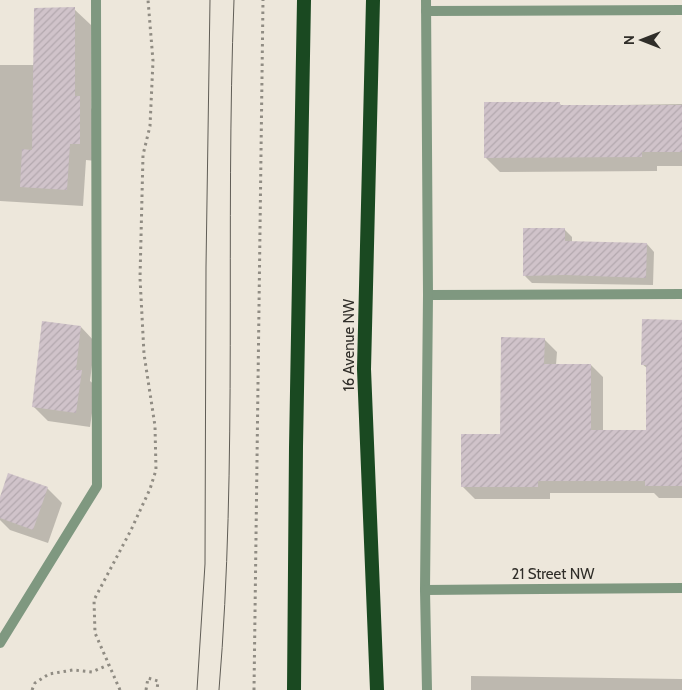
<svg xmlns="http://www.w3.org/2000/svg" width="682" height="690" viewBox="0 0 682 690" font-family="Cabin,sans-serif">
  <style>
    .shadow { fill: #0003 }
    .building { fill: url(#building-hatch) }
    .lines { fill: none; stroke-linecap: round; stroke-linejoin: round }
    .path { stroke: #908c83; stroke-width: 3; stroke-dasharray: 2.5 4; stroke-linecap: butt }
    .service { stroke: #7f9880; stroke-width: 10 }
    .minor { stroke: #7f9880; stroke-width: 10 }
    .trunk { stroke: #1a4921; stroke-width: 14 }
    .tram { stroke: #605d56; stroke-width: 1 }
    .labels { text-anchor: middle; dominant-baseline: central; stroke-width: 5; stroke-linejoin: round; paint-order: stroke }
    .street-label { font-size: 15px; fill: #302e29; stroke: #ede7db }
  </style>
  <defs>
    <pattern id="building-hatch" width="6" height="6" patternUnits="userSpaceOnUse" patternTransform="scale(1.25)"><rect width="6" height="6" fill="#d0c3ca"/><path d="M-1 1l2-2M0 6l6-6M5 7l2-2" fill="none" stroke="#b3a8ae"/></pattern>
  </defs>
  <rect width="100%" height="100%" fill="#ede7db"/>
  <g class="shadow">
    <polygon points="74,9 91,25 91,108 96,114 96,161 86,160 83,206 0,201 0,65 36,65"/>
    <polygon points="559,103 562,106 682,104 682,166 657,166 657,171 500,172 485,157"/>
    <polygon points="564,229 572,237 572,242 647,244 654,252 653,285 532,283 525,276"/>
    <polygon points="682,321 682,498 659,498 654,493 550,493 550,499 475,499 463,487 501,435 544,339 557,352 556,365 591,365 603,377 603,431 647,431 648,369 642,364"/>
    <polygon points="81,327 95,342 90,381 96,386 90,427 48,421 33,406"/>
    <polygon points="47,488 62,503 48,543 10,530 0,520 0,500"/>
    <polygon points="471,676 682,679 682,690 471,690"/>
  </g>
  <g class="building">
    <polygon points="75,7 75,96 80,96 80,144 70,144 67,190 20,187 22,149 32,150 34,8"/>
    <polygon points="484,102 560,102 560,105 682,105 682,152 642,152 642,157 484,158"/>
    <polygon points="523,228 565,228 565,241 647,243 646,278 565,275 523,276"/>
    <polygon points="642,319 682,320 682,486 645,486 645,481 538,481 538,487 461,487 461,434 500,434 501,337 545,338 544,364 591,364 591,430 646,430 646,365 641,365"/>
    <polygon points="42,321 81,326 76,370 82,370 76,413 32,407"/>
    <polygon points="8,473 48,487 33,530 0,518 0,497"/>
  </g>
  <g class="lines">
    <g class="path">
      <polyline points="32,690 35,683 49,674 73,670 92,672 108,665"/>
      <polyline points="120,690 95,633 94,600 131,530 150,489 156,470 155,426 144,354 140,278 143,155 150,126 153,61 148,0"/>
      <polyline points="146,690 148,678 158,681 157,690"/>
      <polyline points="254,690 263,0"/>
    </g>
    <g class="service">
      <polyline points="428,295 682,294"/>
      <polyline points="0,643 97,486 96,0"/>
    </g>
    <g class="minor">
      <polyline points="426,0 428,295 425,590 427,690"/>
      <polyline points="426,11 682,10"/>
      <polyline points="425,590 682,588"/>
    </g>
    <g class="trunk">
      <polyline points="373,0 364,369 377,690"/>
      <polyline points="294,690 296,447 304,0"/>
    </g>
    <g class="tram">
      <polyline points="197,690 205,564 206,267 210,0"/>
      <path d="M219 690C238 462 225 229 234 0"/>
    </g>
  </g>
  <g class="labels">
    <g class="street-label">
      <text transform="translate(349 345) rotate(-90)">16 Avenue NW</text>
      <text x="553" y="574">21 Street NW</text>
    </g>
  </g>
  <g transform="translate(642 40) rotate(270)" stroke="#ede7db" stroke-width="4" paint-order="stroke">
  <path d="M0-4L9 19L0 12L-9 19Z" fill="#302e29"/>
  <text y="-8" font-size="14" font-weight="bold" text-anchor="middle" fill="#302e29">N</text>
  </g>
</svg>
